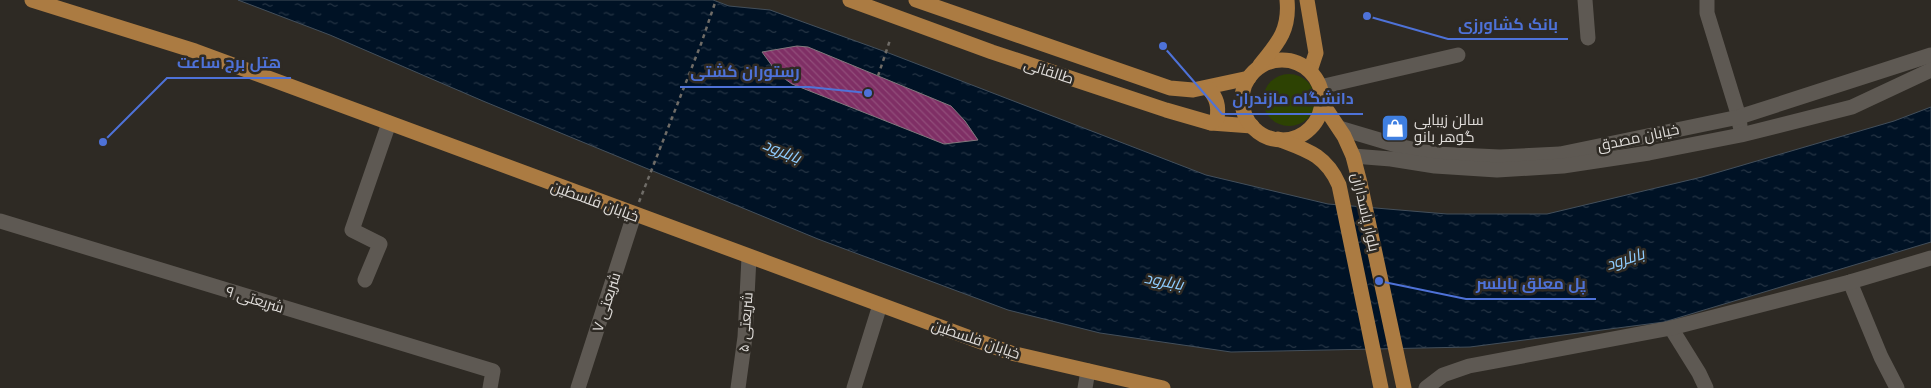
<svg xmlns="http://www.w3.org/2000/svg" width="1931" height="388" viewBox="0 0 1931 388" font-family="Helvetica,Cairo,sans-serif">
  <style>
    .green { fill: #2d4203 }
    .water { fill: url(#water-ripples); stroke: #434f5b }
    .building { fill: url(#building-back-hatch); stroke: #81797d }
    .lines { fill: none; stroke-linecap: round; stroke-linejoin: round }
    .path { stroke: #6f6c67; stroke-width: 2.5; stroke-dasharray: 4 4; stroke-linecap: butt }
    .minor { stroke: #5e5953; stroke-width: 15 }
    .major { stroke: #ab7b42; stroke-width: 15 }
    .labels { text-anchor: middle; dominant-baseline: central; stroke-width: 5; stroke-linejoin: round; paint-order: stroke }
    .street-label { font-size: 15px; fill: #dfdcd9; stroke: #2e2a24 }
    .poi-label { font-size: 15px; fill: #dfdcd9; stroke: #2e2a24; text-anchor: start }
    .water-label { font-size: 16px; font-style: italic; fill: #8fccfe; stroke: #2e2a24 }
    .leader { fill: none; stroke: #4e72d8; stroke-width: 2 }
    .callout-dot { fill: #4e72d8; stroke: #2e2a24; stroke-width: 2 }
    .callout-label { font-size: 16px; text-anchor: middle; font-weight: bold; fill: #4e72d8; stroke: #2e2a24; stroke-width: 5; stroke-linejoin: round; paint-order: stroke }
  </style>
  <defs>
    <pattern id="water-ripples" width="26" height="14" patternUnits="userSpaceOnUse" patternTransform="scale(1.25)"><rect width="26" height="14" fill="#001225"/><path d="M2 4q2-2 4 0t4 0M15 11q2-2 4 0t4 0" fill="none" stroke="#253444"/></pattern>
    <pattern id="building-back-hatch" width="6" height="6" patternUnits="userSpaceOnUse" patternTransform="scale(1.25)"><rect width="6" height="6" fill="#7f2f65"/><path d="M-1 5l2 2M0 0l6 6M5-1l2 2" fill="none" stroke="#914d7a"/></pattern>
  </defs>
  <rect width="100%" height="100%" fill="#2e2a24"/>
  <circle class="green" cx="1289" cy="100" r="26"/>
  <polygon class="water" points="238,0 713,0 729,6 770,10 886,52 1206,175 1328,204 1447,214 1547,214 1702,177 1894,121 1931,107 1931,242 1664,322 1470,347 1231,352 1100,333 1008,310 818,239 483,101 330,35"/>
  <polygon class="building" points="797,46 808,47 951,106 965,121 978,140 944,144 792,84 778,74 762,52"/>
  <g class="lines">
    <g class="path">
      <polyline points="878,76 890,40"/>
      <polyline points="639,202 701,44 716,0"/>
    </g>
    <g class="minor">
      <polyline points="1585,0 1588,38"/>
      <polyline points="1707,0 1707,13 1739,117 1740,126"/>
      <polyline points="1320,87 1458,55"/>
      <polyline points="1339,128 1403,147 1435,154 1500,157 1560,154 1739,117 1931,55"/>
      <polyline points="1353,156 1391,159 1435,166 1497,170 1563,166 1649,153 1741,135 1852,107 1931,70"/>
      <polyline points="0,221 493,371 490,388"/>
      <polyline points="365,280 380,244 352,230 389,123"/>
      <polyline points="1850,282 1881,357 1897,388"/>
      <polyline points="1671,328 1699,373 1706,388"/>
      <polyline points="578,388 634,215"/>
      <polyline points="738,388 745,337 749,257"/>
      <polyline points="854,388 880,305"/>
      <polyline points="1085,388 1088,371"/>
      <polyline points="1426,388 1443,375 1469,366 1671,328 1850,282 1931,258"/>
    </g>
    <g class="major">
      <polyline points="32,0 195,51 1011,353 1163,388"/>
      <polyline points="850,0 992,52 1166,110 1211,123 1252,126"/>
      <polyline points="916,0 1170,88 1193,90 1249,78"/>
      <polyline points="1307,0 1316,53 1310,71"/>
      <circle cx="1282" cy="100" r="40"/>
      <path d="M1260 65C1278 43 1290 30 1287 0"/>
      <path d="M1208 88C1217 98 1219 106 1217 119L1211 123"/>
      <polyline points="1322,103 1344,136 1353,156 1360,183 1404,388"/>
      <path d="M1278 139C1307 150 1326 155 1339 185L1381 388"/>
    </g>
  </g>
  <defs>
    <g id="shop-square" transform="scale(1.4375)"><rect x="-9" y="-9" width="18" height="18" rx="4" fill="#3f7fe0" stroke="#2e2a24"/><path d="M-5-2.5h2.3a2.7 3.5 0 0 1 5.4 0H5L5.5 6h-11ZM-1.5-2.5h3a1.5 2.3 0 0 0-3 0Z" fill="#fff"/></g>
  </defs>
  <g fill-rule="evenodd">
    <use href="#shop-square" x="1395" y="128"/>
  </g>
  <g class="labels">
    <g class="street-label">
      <text transform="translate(1049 71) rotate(18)">طالقانی</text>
      <text transform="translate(1638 137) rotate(-12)">خیابان مصدق</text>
      <text transform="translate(595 201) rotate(20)">خیابان فلسطین</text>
      <text transform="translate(1366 212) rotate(77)">بلوار پاسداران</text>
      <text transform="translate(255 299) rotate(17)">شریعتی ۹</text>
      <text transform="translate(606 302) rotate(-72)">شریعتی ۷</text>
      <text transform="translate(745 322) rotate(-86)">شریعتی ۵</text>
      <text transform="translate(976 339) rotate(19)">خیابان فلسطین</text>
    </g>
    <g class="poi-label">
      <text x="1414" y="119">سالن زیبایی<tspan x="1414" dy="17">گوهر بانو</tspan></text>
    </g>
    <g class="water-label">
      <text transform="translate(782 151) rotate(23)">بابلرود</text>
      <text transform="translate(1625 259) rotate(-18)">بابلرود</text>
      <text transform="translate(1164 281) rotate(11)">بابلرود</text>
    </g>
  </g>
  <path class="leader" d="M1367 16L1448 39H1568M103 142L167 78H291M868 93L809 87H680M1163 46L1222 114H1363M1379 281L1466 299H1596"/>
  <g class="callout-dot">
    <circle cx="1367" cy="16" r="5"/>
    <circle cx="103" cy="142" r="5"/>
    <circle cx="868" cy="93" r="5"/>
    <circle cx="1163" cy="46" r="5"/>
    <circle cx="1379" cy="281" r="5"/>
  </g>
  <g class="callout-label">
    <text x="1508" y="30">بانک کشاورزی</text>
    <text x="229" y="68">هتل برج ساعت</text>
    <text x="745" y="77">رستوران کشتی</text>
    <text x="1293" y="104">دانشگاه مازندران</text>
    <text x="1531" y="289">پل معلق بابلسر</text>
  </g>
</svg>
